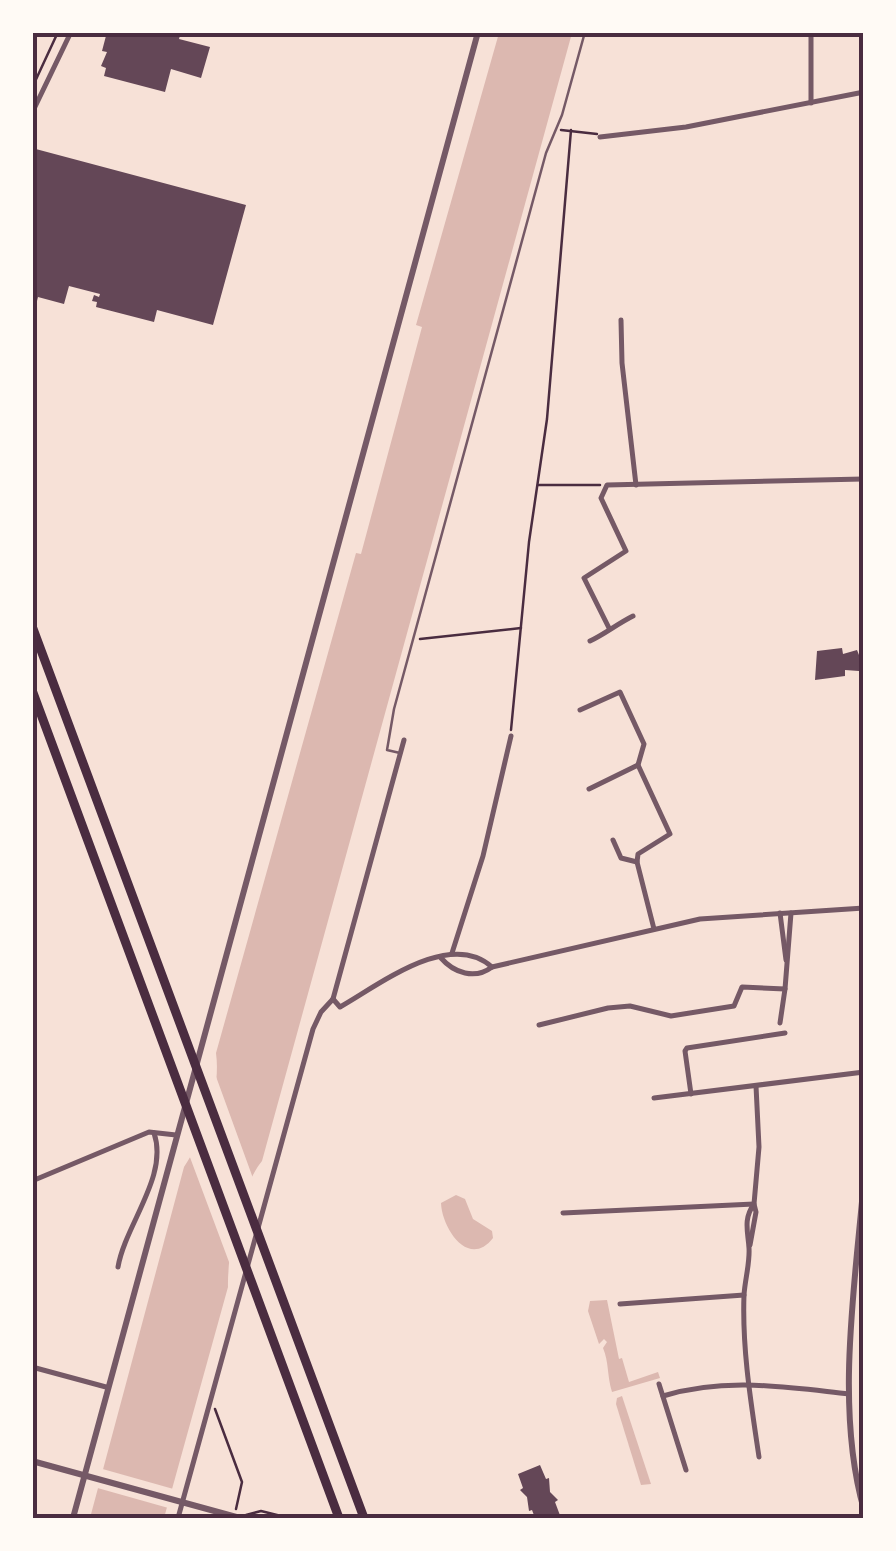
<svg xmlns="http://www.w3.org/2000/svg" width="896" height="1551" viewBox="0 0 896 1551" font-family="Rubik,sans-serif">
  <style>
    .water { fill: #dcb8b0 }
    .pier { fill: #f7e1d7 }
    .building { fill: #644757 }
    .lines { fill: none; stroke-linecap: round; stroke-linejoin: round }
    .path { stroke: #4a2c40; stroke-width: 2.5 }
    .service { stroke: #755966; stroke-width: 2.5 }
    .minor { stroke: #755966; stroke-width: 5 }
    .tertiary { stroke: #755966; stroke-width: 6 }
    .motorway { stroke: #4a2c40; stroke-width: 9 }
    .neatline { fill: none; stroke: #4a2c40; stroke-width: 4 }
  </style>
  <rect width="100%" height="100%" fill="#f7e1d7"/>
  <g class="water">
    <path d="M499 33H572L262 1161C241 1186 227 1254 228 1287L164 1518H90L184 1167C205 1136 221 1090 216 1053L356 553 361 554 422 327 416 325Z"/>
    <path d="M456 1195 465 1199 473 1219 492 1231 493 1238C469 1269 442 1229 441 1203Z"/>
    <path d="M607 1300 619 1359 622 1358 629 1382 658 1372 660 1378 612 1392C607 1376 609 1362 603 1348L607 1342 604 1339 599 1344 588 1311 590 1301Z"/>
    <polygon points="622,1396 651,1484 641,1485 616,1404 617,1398"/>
  </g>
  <g class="pier">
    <polygon points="214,1071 254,1181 232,1270 188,1152 193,1144"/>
    <polygon points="99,1468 177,1490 172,1509 94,1487"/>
  </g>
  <g class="building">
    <polygon points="107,32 181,32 179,39 210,47 201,78 171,69 165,92 104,76 106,68 101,66 107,52 102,51"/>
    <polygon points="32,148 246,205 213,325 157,310 154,322 96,307 97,302 92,301 94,295 99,297 100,294 69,286 64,304 38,297 37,301 32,300"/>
    <polygon points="842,648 843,654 857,650 859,655 864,655 859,671 845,670 845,676 815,680 817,651"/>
    <polygon points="540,1465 546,1479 549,1478 550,1492 558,1500 555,1502 561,1518 535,1518 532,1510 529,1511 527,1497 520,1490 523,1488 518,1474"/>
  </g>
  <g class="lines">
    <g class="path">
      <polyline points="32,88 58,32"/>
      <polyline points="561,130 597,134"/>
      <polyline points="538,485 600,485"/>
      <polyline points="420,639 521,628"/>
      <polyline points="511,730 529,542 547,419 571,130"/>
      <polyline points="215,1409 242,1482 236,1509"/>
      <polyline points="246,1515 261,1511 289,1518"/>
    </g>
    <polyline class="service" points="400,753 387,750 394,709 546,153 562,115 585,32"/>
    <g class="minor">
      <polyline points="811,103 811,32"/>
      <polyline points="32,113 71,32"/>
      <polyline points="600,137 686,127 864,92"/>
      <polyline points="621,320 622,363 636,485"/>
      <polyline points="609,628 584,578 626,551 601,498 607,485 863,479"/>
      <path d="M590 641C605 634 617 624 633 616"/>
      <polyline points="580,710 620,692 644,744 638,765 670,834 638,854 637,862 654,929"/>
      <polyline points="589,789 638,765"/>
      <polyline points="613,840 621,858 637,862"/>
      <polyline points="780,913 786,960"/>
      <polyline points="452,953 483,856 511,736"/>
      <path d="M441 958C454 973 475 980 492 967L700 919 864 908"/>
      <polyline points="333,999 404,740"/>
      <path d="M333 999 340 1007C379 985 450 929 492 967"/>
      <polyline points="780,1023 785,989"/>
      <polyline points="539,1025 608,1008 630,1006 671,1016 734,1006 742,987 785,989 791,913"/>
      <polyline points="32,1083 33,1083"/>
      <path d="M756 1086 759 1147 754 1204C743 1219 748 1232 749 1248 750 1263 745 1279 744 1295 742 1349 751 1403 759 1457"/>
      <polyline points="691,1094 685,1051 687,1048 785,1033"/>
      <polyline points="654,1098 864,1072"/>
      <polyline points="32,1181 149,1132 176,1135"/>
      <polyline points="563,1213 754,1204 756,1212 750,1245"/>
      <path d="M118 1267C125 1225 169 1176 154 1133"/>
      <polyline points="620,1304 744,1295"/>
      <polyline points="32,1367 106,1387"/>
      <polyline points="659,1384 686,1470"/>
      <path d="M663 1396C726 1377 784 1387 849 1394"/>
      <polyline points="178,1518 313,1029 321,1012 333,999"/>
    </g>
    <g class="tertiary">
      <polyline points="864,462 864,485"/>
      <path d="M864 1180C855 1285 835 1409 864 1510"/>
      <polyline points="32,1461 240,1518"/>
      <polyline points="73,1518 478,32"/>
    </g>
    <g class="motorway">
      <polyline points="32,626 364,1518"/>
      <polyline points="32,690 339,1518"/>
    </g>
  </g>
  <rect width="896" height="1551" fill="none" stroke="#fffaf5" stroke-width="70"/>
  <rect x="35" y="35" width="826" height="1481" class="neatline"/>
</svg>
